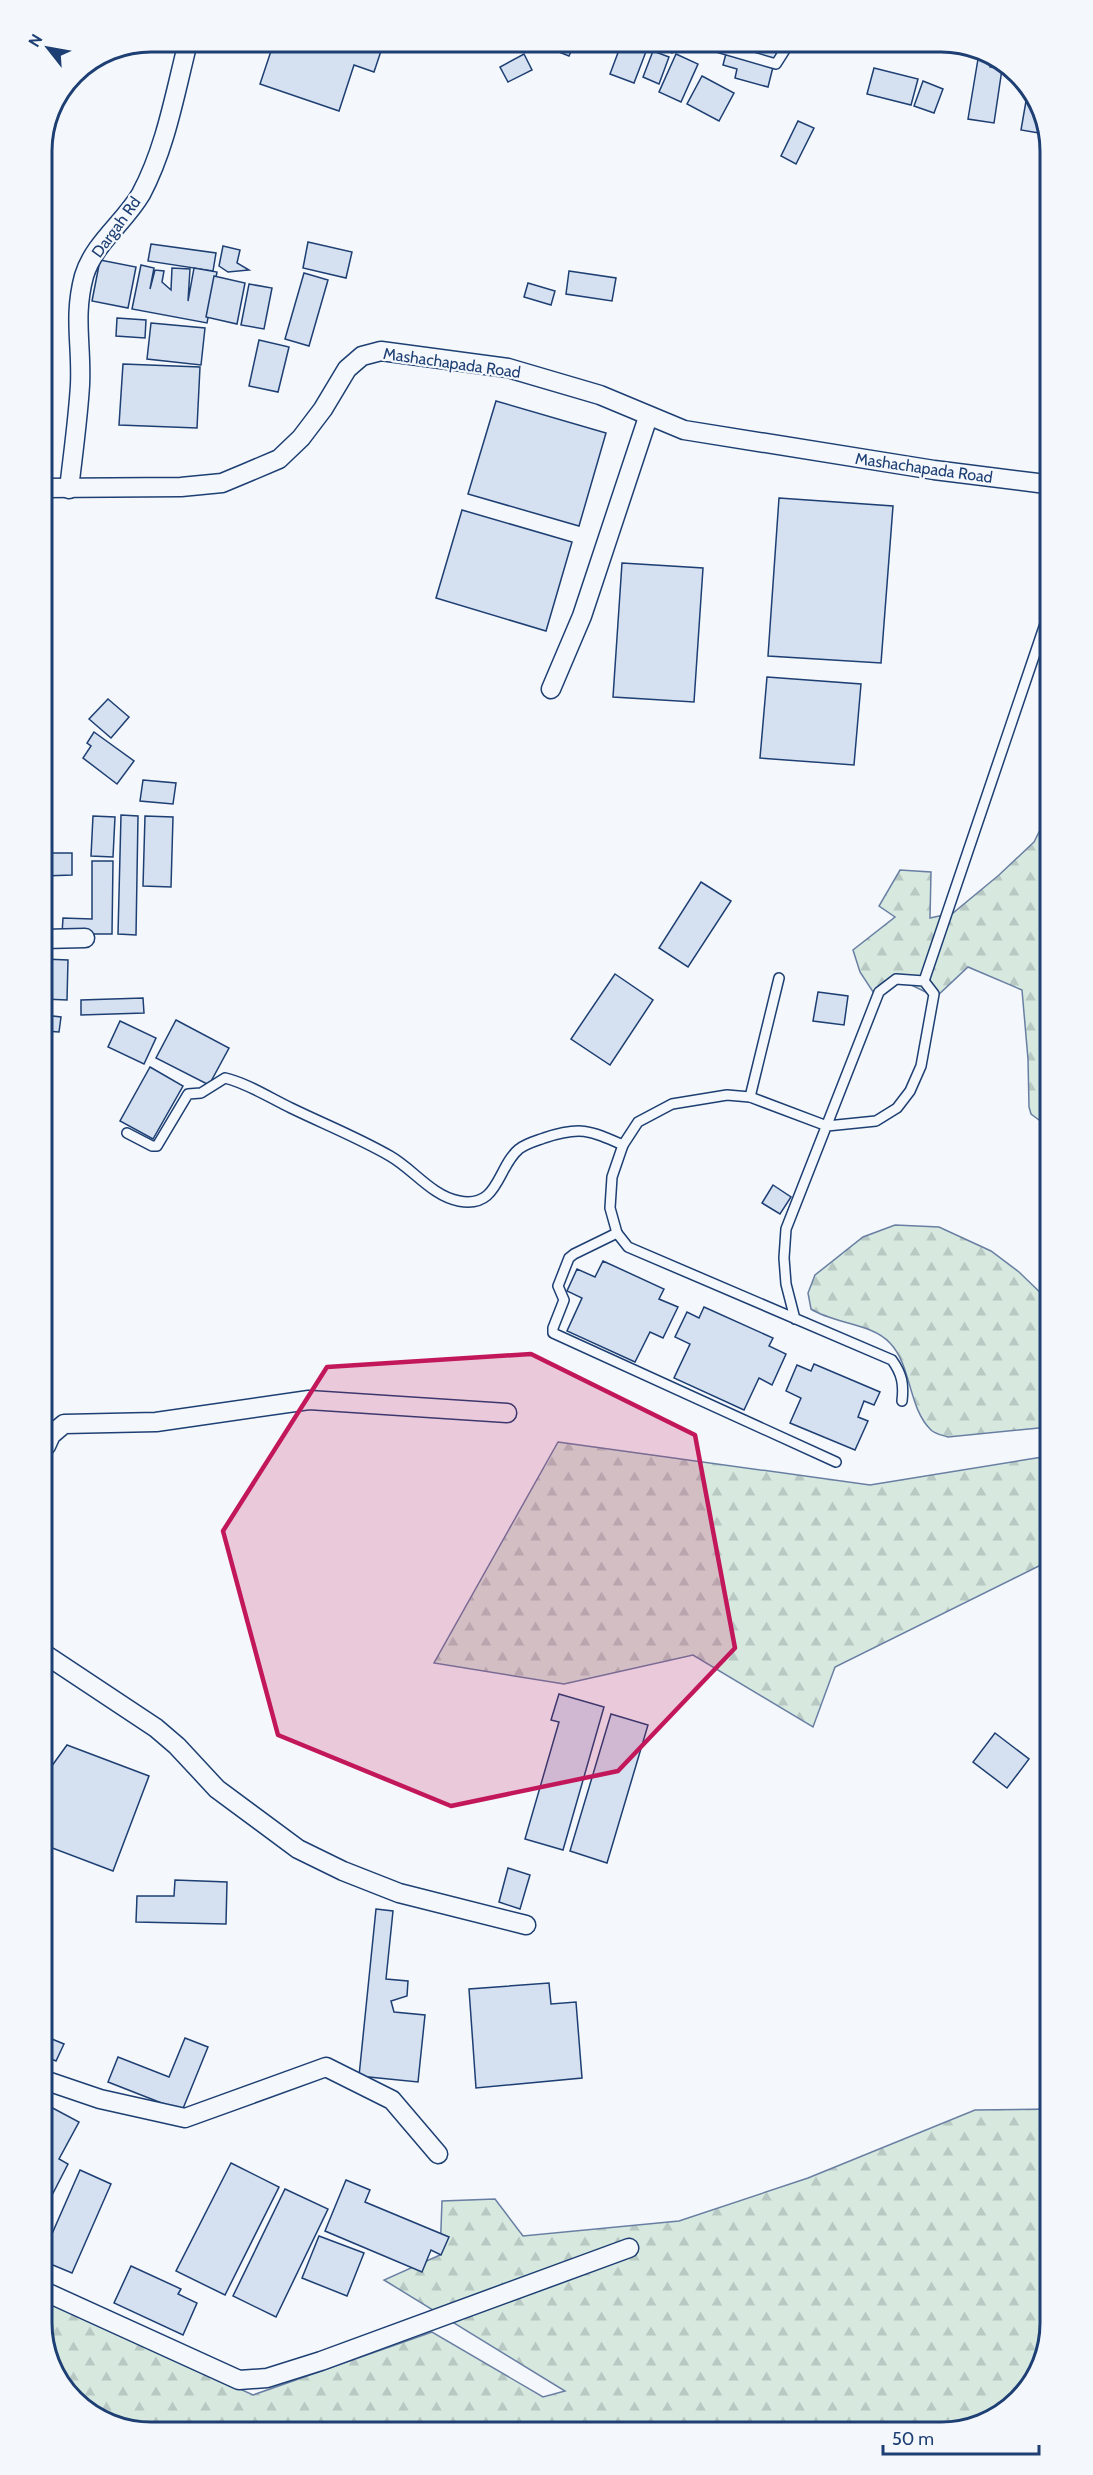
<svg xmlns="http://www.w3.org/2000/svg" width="1093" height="2475" viewBox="0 0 1093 2475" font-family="Cabin,sans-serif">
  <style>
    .forest { fill: url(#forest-firs); stroke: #687fa3; stroke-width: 1.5 }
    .building { fill: #d5e0f0; stroke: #1d3f73; stroke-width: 1.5 }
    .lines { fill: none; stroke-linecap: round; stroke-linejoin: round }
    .service-casing { stroke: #1d3f73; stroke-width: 12 }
    .minor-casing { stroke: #1d3f73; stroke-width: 21 }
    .service { stroke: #f4f7fb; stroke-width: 9 }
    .minor { stroke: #f4f7fb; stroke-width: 18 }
    .marked { fill: #c2185b; fill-opacity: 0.2; stroke: #c2185b; stroke-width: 4.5; stroke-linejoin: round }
    .labels { text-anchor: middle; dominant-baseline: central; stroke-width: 4.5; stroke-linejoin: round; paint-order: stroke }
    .street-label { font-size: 16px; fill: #1d3f73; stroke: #f4f7fb }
    .rim { fill: none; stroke: #1d3f73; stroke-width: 3 }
  </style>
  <defs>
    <pattern id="forest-firs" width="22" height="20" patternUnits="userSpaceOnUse" patternTransform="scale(1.5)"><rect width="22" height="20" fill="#d7e8df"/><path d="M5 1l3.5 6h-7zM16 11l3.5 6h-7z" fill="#b8c8c3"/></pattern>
  </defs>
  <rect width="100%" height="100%" fill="#f4f7fb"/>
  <g class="forest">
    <polygon points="1047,816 1048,1116 1039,1120 1031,1114 1029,1107 1028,1059 1022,990 968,967 936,997 901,980 877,998 860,972 853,950 895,917 879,906 900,870 931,872 930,918 953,913 999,875 1034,842"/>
    <path d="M895 1225 939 1227 991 1251 1019 1272 1048 1300 1049 1427 948 1437C942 1435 935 1434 931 1430 908 1408 912 1366 890 1343 872 1323 834 1324 811 1309L808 1293 815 1275 863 1237Z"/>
    <polygon points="558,1442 870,1485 1049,1456 1049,1561 835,1667 813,1727 693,1655 564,1684 434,1663"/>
    <polygon points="1050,2109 1051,2324 1032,2385 977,2427 144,2433 85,2411 48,2359 48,2302 253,2395 432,2332 543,2397 565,2391 384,2280 440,2255 442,2201 495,2199 523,2236 679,2221 808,2178 975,2110"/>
  </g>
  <g class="building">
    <polygon points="274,42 384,42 374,72 354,65 339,111 260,84"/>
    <polygon points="546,42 575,42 569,56 544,46"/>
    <polygon points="622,42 630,42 647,49 634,83 610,74"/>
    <polygon points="651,42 677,42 672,53"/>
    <polygon points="729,42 757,42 778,47 768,87 735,78 737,69 723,65"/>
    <polygon points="653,51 669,57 659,84 643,77"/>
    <polygon points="524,54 532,70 508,82 500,67"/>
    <polygon points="676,54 698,64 681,102 659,92"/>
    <polygon points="978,59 991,61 990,67 1002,69 994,123 968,119"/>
    <polygon points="874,68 918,79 911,105 867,94"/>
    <polygon points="702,76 734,93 719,121 687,104"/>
    <polygon points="923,81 943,89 934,113 914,106"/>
    <polygon points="1026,101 1035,102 1045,116 1045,134 1021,130"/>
    <polygon points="798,121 814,128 796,164 781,156"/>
    <polygon points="308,242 352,252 346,278 303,268"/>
    <polygon points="151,244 216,253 213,271 148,261"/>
    <polygon points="223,246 240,250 237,263 249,270 228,272 219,266"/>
    <polygon points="100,260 136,267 128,308 92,301"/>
    <polygon points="141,265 154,268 150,289 155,270 164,271 162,282 171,290 172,268 190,269 188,301 194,268 217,272 207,323 132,309"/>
    <polygon points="569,271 616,278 612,301 566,294"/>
    <polygon points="304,273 328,280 309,346 285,339"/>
    <polygon points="214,276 245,283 237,324 206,317"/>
    <polygon points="528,283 555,291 551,305 524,297"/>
    <polygon points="249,284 272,288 264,329 241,325"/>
    <polygon points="117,318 146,320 145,338 116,336"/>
    <polygon points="151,323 205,328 201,365 147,359"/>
    <polygon points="259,340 289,347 278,392 249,386"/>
    <polygon points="123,364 200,367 197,428 119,425"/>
    <polygon points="496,401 606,433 579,526 468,494"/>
    <polygon points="779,498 893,506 881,663 768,656"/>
    <polygon points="462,510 572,542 546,631 436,598"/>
    <polygon points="622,563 703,568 694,702 613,697"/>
    <polygon points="767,677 861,684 854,765 760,758"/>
    <polygon points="108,699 129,717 111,738 89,719"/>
    <polygon points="94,732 134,761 117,784 83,758 91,746 87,743"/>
    <polygon points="143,780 176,783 173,804 140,801"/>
    <polygon points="121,815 138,816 136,935 118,934"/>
    <polygon points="93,816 115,817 113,857 91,856"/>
    <polygon points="145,816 173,817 171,887 143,886"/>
    <polygon points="44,853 72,853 72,875 44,876"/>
    <polygon points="92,861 113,861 112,934 62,934 63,918 92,919"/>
    <polygon points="701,882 731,901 688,967 659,948"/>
    <polygon points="44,894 52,895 47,936 44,936"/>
    <polygon points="44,959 68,960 67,1000 44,999"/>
    <polygon points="615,974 653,1000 610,1065 571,1039"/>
    <polygon points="818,992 848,996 844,1025 813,1021"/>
    <polygon points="143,998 144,1013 81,1015 81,1000"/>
    <polygon points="44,1015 61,1017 59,1032 44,1031"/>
    <polygon points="176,1020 229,1048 209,1085 156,1058"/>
    <polygon points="120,1021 156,1038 144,1064 108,1047"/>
    <polygon points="150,1067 183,1086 153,1139 120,1121"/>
    <polygon points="773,1185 791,1197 780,1214 762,1203"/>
    <polygon points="603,1261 664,1289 659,1299 678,1307 663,1338 650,1332 635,1362 567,1331 582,1298 567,1291 577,1269 595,1277"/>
    <polygon points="704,1307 773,1338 769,1346 786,1354 772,1385 759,1378 744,1410 674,1378 690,1344 675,1337 687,1312 699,1318"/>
    <polygon points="814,1364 880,1392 874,1405 864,1401 858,1417 868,1421 855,1450 790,1423 801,1398 786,1391 797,1365 811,1371"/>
    <polygon points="559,1694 604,1707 563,1850 525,1839 559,1722 551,1720"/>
    <polygon points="611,1714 648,1725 607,1863 570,1851"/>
    <polygon points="995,1733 1029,1759 1007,1788 973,1762"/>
    <polygon points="67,1745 149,1776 113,1871 47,1846 46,1774"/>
    <polygon points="508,1868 530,1875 520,1909 499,1902"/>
    <polygon points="175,1880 227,1882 226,1924 136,1922 137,1896 174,1896"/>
    <polygon points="376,1909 393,1911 386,1979 408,1981 407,1996 391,2001 394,2012 425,2015 418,2082 359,2076"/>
    <polygon points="549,1983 551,2004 576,2002 582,2078 476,2088 469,1989"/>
    <polygon points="47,2037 64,2044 56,2061 47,2057"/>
    <polygon points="185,2038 208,2047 182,2111 108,2082 118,2057 169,2077"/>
    <polygon points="47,2105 79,2122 59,2159 68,2164 48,2203"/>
    <polygon points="231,2163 279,2187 225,2295 176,2271"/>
    <polygon points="80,2170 111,2184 72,2273 48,2263 48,2243"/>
    <polygon points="346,2180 370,2190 365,2202 449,2237 441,2255 431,2250 422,2272 325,2231"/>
    <polygon points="285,2189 328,2209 276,2317 233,2296"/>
    <polygon points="319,2236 364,2253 347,2296 302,2278"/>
    <polygon points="131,2266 181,2289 178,2294 197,2303 183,2335 114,2303"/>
  </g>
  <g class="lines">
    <g class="service-casing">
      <g id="service">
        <polyline points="700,42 776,64 790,42"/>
        <polyline points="924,981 1046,621"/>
        <polyline points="750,1097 779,978"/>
        <path d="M127 1133 152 1146H157L188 1094 201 1093 225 1078C247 1083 270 1098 291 1108 324 1124 359 1138 390 1156 413 1169 432 1196 459 1201 499 1209 497 1167 519 1149 527 1143 536 1141 544 1138 580 1126 589 1130 623 1145"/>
        <polyline points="617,1233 574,1254 569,1258 558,1286 564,1300 553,1328 553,1333 836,1462"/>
        <path d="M795 1319 786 1284 784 1258 786 1229 879 992 896 979 924 981 934 994 921 1066 910 1091 897 1108 876 1121 827 1126 750 1097 727 1095 672 1104 638 1122 623 1145 612 1177 610 1208 617 1233 628 1247 892 1360C902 1374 904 1384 902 1401"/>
      </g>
    </g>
    <g class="minor-casing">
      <g id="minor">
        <polyline points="43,488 181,487 222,483 246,473 279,459 301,438 323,409 347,369 362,356 381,351 508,368 600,395 684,430 934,470 1046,484"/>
        <path d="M69 489C73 454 78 419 80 385 82 345 73 317 84 276 94 243 124 223 141 194 166 147 175 93 188 42"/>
        <polyline points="551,689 582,616 648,417"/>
        <polyline points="44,939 85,938"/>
        <polyline points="46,1446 51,1435 64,1424 156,1422 309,1400 507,1413"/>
        <polyline points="46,1655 156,1728 177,1746 217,1789 298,1849 343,1871 399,1893 526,1925"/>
        <polyline points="47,2081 100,2099 185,2118 326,2067 392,2100 438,2154"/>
        <polyline points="48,2293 239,2380 267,2378 321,2361 629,2248"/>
      </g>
    </g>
    <use href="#service" class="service"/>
    <use href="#minor" class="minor"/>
  </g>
  <path class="marked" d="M531 1354 695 1435 735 1648 618 1771 451 1806 278 1735 223 1531 327 1367Z"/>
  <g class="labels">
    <g class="street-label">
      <text transform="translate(116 227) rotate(-54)">Dargah Rd</text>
      <text transform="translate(452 363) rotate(8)">Mashachapada Road</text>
      <text transform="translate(924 468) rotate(8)">Mashachapada Road</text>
    </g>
  </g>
  <path d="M0 0H1093V2475H0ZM151 52H941A99 99 0 0 1 1040 151V2323A99 99 0 0 1 941 2422H151A99 99 0 0 1 52 2323V151A99 99 0 0 1 151 52Z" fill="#f4f7fb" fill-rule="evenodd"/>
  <path class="rim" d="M151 52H941A99 99 0 0 1 1040 151V2323A99 99 0 0 1 941 2422H151A99 99 0 0 1 52 2323V151A99 99 0 0 1 151 52Z"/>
  <g transform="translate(48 48) rotate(301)" stroke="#f4f7fb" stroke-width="4.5" paint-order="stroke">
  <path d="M0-4.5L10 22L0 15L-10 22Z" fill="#1d3f73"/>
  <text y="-9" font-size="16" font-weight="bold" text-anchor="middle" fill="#1d3f73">N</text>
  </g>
  <path d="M883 2445v9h156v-9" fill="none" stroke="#1d3f73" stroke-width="3"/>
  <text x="892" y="2445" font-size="18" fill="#1d3f73" stroke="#f4f7fb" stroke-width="4.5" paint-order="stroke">50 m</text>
</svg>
